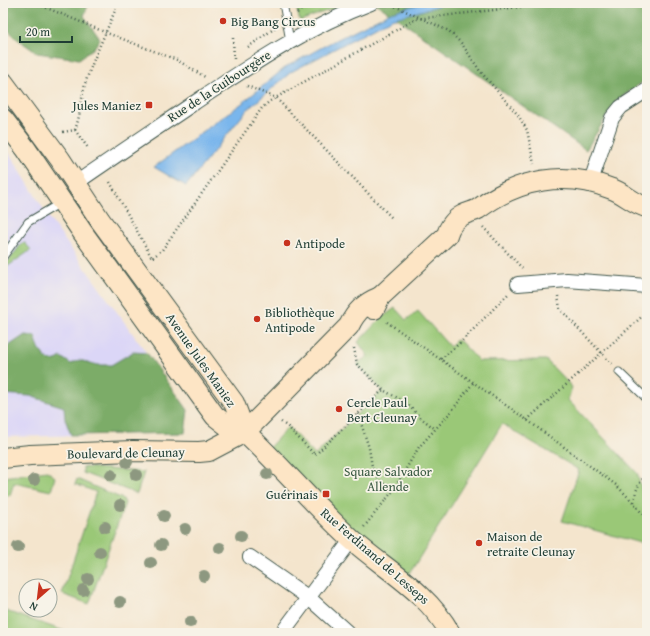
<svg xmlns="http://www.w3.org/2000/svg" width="650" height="636" viewBox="0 0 650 636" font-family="'Gentium Book Plus',serif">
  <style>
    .built { fill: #dbd6f7 }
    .green { fill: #9ac877; stroke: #5c8256 }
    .forest { fill: #7bac68; stroke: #4d744e }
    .water { fill: #7ab6ec; stroke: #4c7a90 }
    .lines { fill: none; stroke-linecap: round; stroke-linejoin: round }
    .lane-casing { stroke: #3f564b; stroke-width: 9 }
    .street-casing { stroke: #3f564b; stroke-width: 16 }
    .secondary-casing { stroke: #3f564b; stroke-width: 22 }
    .path { stroke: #3f564b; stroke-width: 2.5; stroke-dasharray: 1 3; stroke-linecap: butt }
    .lane { stroke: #fff; stroke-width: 7 }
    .street { stroke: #fff; stroke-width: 14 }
    .secondary { stroke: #fde5c5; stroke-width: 20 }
    .tree { fill: #8d9880 }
    .poi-dot { fill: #c8321e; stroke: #f7f3e8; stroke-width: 1.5 }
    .labels { text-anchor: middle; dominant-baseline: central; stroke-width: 3.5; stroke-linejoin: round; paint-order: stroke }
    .poi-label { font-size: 13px; fill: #1f3d34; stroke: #f7f3e8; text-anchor: start }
    .street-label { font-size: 13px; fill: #1f3d34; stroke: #f7f3e8 }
    .park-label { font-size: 13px; fill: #385941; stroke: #f7f3e8 }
  </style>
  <rect width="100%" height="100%" fill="#f7f3e8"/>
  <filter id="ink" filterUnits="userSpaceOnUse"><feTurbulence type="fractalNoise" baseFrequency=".025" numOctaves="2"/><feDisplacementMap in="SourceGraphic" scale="8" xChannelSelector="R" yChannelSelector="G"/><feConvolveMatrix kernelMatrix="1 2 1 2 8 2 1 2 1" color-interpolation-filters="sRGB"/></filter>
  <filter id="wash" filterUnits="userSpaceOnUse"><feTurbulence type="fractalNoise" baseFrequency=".012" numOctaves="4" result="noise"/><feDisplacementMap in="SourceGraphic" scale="16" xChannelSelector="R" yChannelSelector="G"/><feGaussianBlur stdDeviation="0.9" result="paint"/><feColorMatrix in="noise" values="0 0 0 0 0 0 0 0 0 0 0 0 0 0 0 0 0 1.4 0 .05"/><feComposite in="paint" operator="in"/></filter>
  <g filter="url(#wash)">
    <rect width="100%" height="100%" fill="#f4e5cd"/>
    <polygon class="built" points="3,143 51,221 188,410 185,433 3,437"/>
    <g class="green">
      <polygon points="295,3 348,3 300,21"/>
      <polygon points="22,243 25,243 31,250 8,266 6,264"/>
      <polygon points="395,308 406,320 418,311 450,347 456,340 461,342 479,361 546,360 572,387 568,400 637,473 647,508 647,545 562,521 579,470 502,424 405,581 265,452 288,427 315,455 382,390 357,364 368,356 358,342 381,318"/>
      <polygon points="83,467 144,472 137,494 83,473"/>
      <polygon points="47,471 55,477 51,491 14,483 10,495 3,498 3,477"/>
      <polygon points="77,479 123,499 125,503 89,604 62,594 96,492 75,484"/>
      <polygon points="3,610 70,633 3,633"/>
    </g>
    <g class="forest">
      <polygon points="3,3 89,3 84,16 100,39 94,48 79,59 37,53 16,38 3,25"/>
      <polygon points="375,3 647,3 647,79 616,101 586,150"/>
      <path d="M25 335 35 336C38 347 46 369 61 357L71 364 79 360 98 365H111L133 352 147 353 188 410 185 433 71 435 65 419 64 407 30 396 3 394V342L7 347Z"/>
    </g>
    <polygon class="water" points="423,3 449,3 391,19 291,72 247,110 186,186 154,167 241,104 286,67 337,39 391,12"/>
  </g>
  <g filter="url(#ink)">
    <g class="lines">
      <g class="lane-casing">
        <g id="lane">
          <polyline points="283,3 290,41"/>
          <polyline points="3,257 28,222 62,202"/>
          <polyline points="619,372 647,399"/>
        </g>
      </g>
      <g class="street-casing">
        <g id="street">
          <polyline points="591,181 612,118 621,107 647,90"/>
          <path d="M76 183C115 156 154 130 194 103 251 65 307 27 371 3"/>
          <polyline points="518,284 567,280 647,286"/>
          <polyline points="250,557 309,598 348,633"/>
          <polyline points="282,633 352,539"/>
        </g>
      </g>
      <g class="secondary-casing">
        <g id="secondary">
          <polyline points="3,82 60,159 100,220 234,403 245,432"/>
          <polyline points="3,119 26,149 83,233 215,416 233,430 245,432"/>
          <path d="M374 309 380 297 447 235C449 227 455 219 463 215 468 212 473 212 478 209 518 179 565 170 612 189 624 193 635 205 647 207"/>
          <path d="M245 432C282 467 315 506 352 540 386 570 428 592 450 633"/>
          <path d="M3 458 30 455 133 451 199 452 209 451 245 432 349 326C356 311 365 303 380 297"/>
        </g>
      </g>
      <g class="path">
        <polyline points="35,3 107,33 177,60 205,77"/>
        <polyline points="388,3 449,31 462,44 480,71 518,115 527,130 534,164"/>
        <polyline points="297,13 305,7 307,3"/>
        <polyline points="233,38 234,59"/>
        <polyline points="248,47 275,28"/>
        <polyline points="247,86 276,98 393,219"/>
        <path d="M75 130C81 114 81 97 86 81 95 54 108 29 118 3"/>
        <polyline points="63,132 75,130 88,148"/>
        <polyline points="110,182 152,258 162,250 262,108 270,101 416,19 554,3"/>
        <polyline points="483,227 522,268"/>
        <polyline points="558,296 560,309 612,364"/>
        <polyline points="387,322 527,420 616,485 634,503 647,520"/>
        <polyline points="354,348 357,364 383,390"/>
        <polyline points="441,359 461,342 508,294"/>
        <polyline points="358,414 369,448 373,473 392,492"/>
        <polyline points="527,420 647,312"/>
        <polyline points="281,422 288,427 315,455 383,390 405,402 421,418 434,428"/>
        <path d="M634 502C636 490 638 483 647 474"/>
        <polyline points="364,527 392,492 419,447 450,413 473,383"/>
      </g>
      <use href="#lane" class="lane"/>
      <use href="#street" class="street"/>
      <use href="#secondary" class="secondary"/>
    </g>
    <g class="tree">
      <circle cx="127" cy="462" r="6"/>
      <circle cx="267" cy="474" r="6"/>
      <circle cx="111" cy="475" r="6"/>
      <circle cx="136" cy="475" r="6"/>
      <circle cx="34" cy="480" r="6"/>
      <circle cx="120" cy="505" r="6"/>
      <circle cx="164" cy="516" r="6"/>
      <circle cx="105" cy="527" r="6"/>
      <circle cx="185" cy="529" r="6"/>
      <circle cx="241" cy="536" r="6"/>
      <circle cx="161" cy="545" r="6"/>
      <circle cx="18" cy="547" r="6"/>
      <circle cx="220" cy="548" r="6"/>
      <circle cx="100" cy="552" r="6"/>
      <circle cx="151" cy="563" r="6"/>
      <circle cx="204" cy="576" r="6"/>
      <circle cx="88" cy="579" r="6"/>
      <circle cx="83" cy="590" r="6"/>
      <circle cx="120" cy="602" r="6"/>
      <circle cx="190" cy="622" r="6"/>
    </g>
  </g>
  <g class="poi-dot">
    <circle cx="223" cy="21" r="4"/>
    <rect x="145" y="101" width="8" height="8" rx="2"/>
    <circle cx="287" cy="243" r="4"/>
    <circle cx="257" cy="319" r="4"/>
    <circle cx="339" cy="409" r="4"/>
    <rect x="322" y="490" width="8" height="8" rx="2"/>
    <circle cx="479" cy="543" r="4"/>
  </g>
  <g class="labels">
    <g class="poi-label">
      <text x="231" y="21">Big Bang Circus</text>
      <text x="141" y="105" text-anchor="end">Jules Maniez</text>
      <text x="295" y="243">Antipode</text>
      <text x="265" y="312">Bibliothèque<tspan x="265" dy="15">Antipode</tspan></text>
      <text x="347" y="402">Cercle Paul<tspan x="347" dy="15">Bert Cleunay</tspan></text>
      <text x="318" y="494" text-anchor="end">Guérinais</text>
      <text x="487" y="536">Maison de<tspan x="487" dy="15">retraite Cleunay</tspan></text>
    </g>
    <g class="street-label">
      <text transform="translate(219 86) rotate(-33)">Rue de la Guibourgère</text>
      <text transform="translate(201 360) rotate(55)">Avenue Jules Maniez</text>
      <text transform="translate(126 453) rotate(-1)">Boulevard de Cleunay</text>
      <text transform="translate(375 556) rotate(41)">Rue Ferdinand de Lesseps</text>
    </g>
    <g class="park-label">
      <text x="388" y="471">Square Salvador<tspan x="388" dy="15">Allende</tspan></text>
    </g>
  </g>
  <rect width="650" height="636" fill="none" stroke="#f7f3e8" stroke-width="16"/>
  <g transform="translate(38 598) rotate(208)"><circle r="19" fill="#f7f3e8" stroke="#a1aaa0"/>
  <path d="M0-3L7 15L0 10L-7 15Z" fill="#c8321e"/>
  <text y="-6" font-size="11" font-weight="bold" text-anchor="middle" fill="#1f3d34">N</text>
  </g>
  <path d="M20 36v6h52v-6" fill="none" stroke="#1f3d34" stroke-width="2"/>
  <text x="26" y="36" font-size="12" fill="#1f3d34" stroke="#f7f3e8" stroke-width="3" paint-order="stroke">20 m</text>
</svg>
